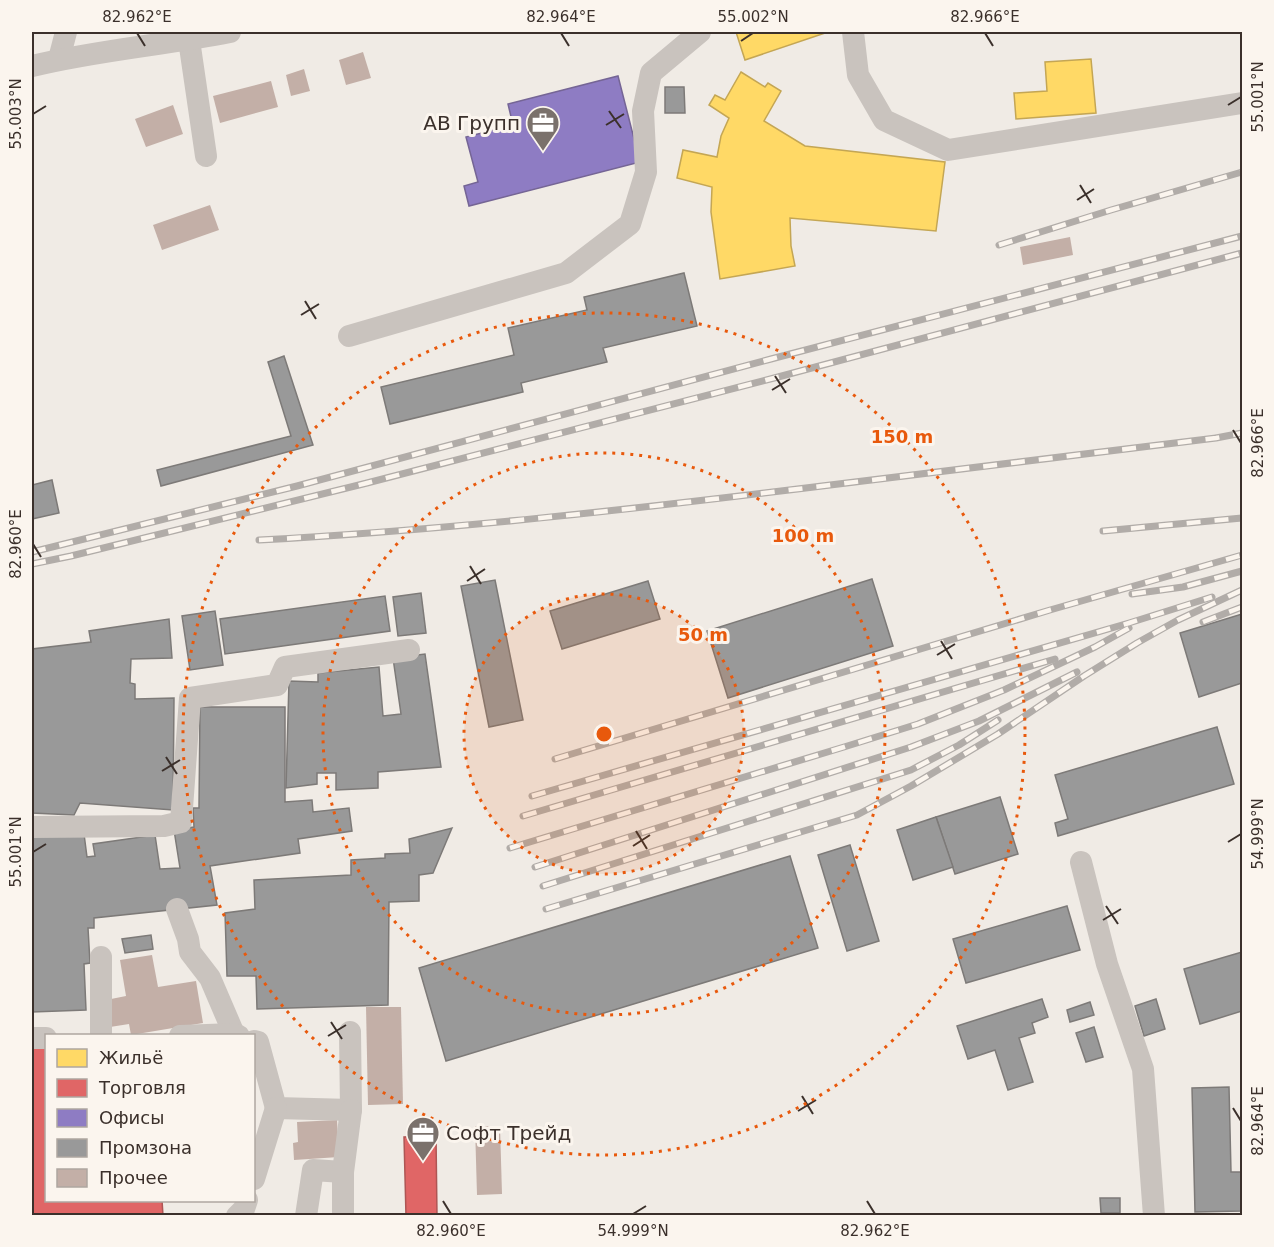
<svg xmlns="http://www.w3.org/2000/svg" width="1274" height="1247" viewBox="0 0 1274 1247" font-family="'DejaVu Sans',sans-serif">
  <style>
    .homes { fill: #ffd966; stroke: #c4a654; stroke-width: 1.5 }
    .shops { fill: #e06666; stroke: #ae5654; stroke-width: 1.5 }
    .offices { fill: #8e7cc3; stroke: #756595; stroke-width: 1.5 }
    .industry { fill: #999; stroke: #7d7a78; stroke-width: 1.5 }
    .building { fill: #c3afa7 }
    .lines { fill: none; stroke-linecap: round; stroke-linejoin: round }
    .minor { stroke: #c9c3be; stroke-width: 22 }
    .rail-casing { stroke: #b1aca8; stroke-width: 7 }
    .rail { stroke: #fbf5ee; stroke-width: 4.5; stroke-dasharray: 14; stroke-linecap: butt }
    .ticks { fill: none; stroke: #3b302b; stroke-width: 2 }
    .ring { fill: none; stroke: #e8590c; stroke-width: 3; stroke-dasharray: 3 6 }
    .labels { text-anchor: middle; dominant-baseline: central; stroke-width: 6; stroke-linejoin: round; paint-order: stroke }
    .poi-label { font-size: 20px; fill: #3b302b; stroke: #fbf5ee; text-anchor: end }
    .centre { fill: #e8590c; stroke: #fbf5ee; stroke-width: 3 }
    .ring-label { font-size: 18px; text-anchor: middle; font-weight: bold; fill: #e8590c; stroke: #fbf5ee; stroke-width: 6; stroke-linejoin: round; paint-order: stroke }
    .neatline { fill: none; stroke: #3b302b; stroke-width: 2 }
    .ticks-label { font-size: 15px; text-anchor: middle; fill: #3b302b }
  </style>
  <rect width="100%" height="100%" fill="#f0ebe5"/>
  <g class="homes">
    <polygon points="736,32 828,32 745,60"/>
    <polygon points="1091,59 1096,113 1016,119 1014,93 1047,91 1045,62"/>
    <polygon points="741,72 765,87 768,83 781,91 764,121 805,146 945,162 936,231 790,218 791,246 795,266 720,279 711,212 712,187 677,178 683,150 717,157 721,136 729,118 709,105 715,95 725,100"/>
  </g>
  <g class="shops">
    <polygon points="32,1047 46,1047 46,1200 162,1200 163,1216 32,1216"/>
    <polygon points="436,1136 437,1216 406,1216 404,1137"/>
  </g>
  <polygon class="offices" points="618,76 640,162 469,206 464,186 478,182 466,137 513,125 508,104"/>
  <g class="industry">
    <polygon points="665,87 684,87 685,113 665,113"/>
    <polygon points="684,273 697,326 603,348 607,362 521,383 523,392 390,424 381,387 514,355 508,328 587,310 584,297"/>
    <polygon points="284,356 313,445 161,486 157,470 291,436 268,362"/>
    <polygon points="52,480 59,513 32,519 32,485"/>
    <polygon points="872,579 893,646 728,698 707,631"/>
    <polygon points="495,580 523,720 489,727 461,586"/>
    <polygon points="648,581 660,619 562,649 550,611"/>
    <polygon points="421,593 426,633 398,636 393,597"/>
    <polygon points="385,596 390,631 225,654 220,619"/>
    <polygon points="215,611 223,665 190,670 182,616"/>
    <polygon points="1242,614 1242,683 1199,697 1180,633"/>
    <polygon points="169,619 172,658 131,659 130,683 135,684 135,699 174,698 173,810 80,803 74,815 32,813 32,649 91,642 89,631"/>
    <polygon points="425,654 441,767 378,772 378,788 336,790 336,773 317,773 317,784 286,788 289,681 318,682 318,673 379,667 383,716 401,714 393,658"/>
    <polygon points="200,707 285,707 285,802 312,800 313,812 349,808 352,831 298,839 300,853 210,866 217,905 94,918 94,928 88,928 90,963 84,964 86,1010 32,1012 32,835 84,834 87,857 95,856 93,844 155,835 160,869 180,868 174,830 194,827 193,808 199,808"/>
    <polygon points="1217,727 1234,784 1058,836 1055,823 1068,819 1055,775"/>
    <polygon points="1000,797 1018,854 955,874 936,817"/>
    <polygon points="936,817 953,867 913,880 897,830"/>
    <polygon points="452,828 433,873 419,875 419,901 389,902 388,1005 257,1009 256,976 227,976 225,913 255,909 254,880 351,875 351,860 385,858 385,854 410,853 409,839"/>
    <polygon points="850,845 879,941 847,951 818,855"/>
    <polygon points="790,856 818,948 446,1061 419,968"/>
    <polygon points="1067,906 1080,950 966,983 953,939"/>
    <polygon points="151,935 153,949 125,953 122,939"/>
    <polygon points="1242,952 1242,1011 1200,1024 1184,969"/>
    <polygon points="1042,999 1048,1017 1032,1023 1035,1033 1019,1038 1033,1082 1008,1090 995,1050 968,1059 957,1026"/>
    <polygon points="1156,999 1165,1029 1144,1036 1135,1006"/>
    <polygon points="1090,1002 1094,1015 1070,1022 1067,1010"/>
    <polygon points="1094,1027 1103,1057 1086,1062 1076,1033"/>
    <polygon points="1229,1087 1231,1172 1242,1172 1242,1211 1195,1212 1192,1088"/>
    <polygon points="1100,1198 1120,1198 1120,1213 1101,1213"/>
    <rect x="717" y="1214" width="65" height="2"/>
  </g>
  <g class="building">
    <polygon points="363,52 371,78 346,85 339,60"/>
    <polygon points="304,69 310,91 291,96 286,75"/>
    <polygon points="271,81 278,107 220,123 213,96"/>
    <polygon points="173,105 183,134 146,147 135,119"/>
    <polygon points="210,205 219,230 162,250 153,225"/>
    <polygon points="1070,237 1073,255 1023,265 1020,247"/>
    <polygon points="152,955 158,987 196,981 203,1023 131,1035 129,1024 110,1027 106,1000 126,996 120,960"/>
    <polygon points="366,1007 401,1007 403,1104 368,1105"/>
    <polygon points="337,1120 339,1157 294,1160 293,1143 298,1142 297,1122"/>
    <polygon points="475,1126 500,1126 502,1194 477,1195"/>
    <rect x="589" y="1213" width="21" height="3"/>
  </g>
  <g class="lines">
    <g class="minor">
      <polyline points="853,32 858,75 884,120 948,150 1242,103"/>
      <polyline points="189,40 206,156"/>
      <polyline points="59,59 66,32"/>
      <path d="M32 66C97 50 164 45 230 32"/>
      <polyline points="349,336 566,273 630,224 646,172 643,111 651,73 700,32"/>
      <polyline points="32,827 164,826 181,822 190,698 277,685 285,667 409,650"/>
      <polyline points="1081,862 1107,964 1143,1069 1154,1216"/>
      <polyline points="177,909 188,939 190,952 210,978 234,1034"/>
      <polyline points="101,957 101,1036"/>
      <polyline points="180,1036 234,1034 239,1036"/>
      <polyline points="32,1038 46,1038"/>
      <polyline points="254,1041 258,1042 276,1108 351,1110 350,1032"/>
      <polyline points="254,1179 276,1108"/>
      <polyline points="237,1216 244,1209 247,1200"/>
      <polyline points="306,1216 313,1170 343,1172"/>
      <polyline points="343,1216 343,1172 351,1110"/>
    </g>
    <g class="rail-casing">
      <g id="rail">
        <polyline points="999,245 1111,210 1242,172"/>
        <polyline points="1103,531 1242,518"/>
        <path d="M259 540C448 530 635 509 822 486 954 470 1085 454 1216 438L1242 433"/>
        <polyline points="32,552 297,486 771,359 1242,236"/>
        <polyline points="32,564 71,556 367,483 778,377 1242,253"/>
        <polyline points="1132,594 1183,587 1242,571"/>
        <polyline points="1203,622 1242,607"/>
        <polyline points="555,759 1050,610 1242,555"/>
        <polyline points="532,796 1129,623 1212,597"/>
        <polyline points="523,816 1055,659"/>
        <polyline points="510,848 844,747 918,724 1004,690 1095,647 1129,628"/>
        <polyline points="535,867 911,747 979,721 1077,672"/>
        <polyline points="543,886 911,770 959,745 998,720"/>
        <polyline points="546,909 857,815 911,786 998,734 1084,676 1137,643 1178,620 1242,590"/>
      </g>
    </g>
    <use href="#rail" class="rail"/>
  </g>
  <path class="ticks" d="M137 33 145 46M561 33 569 46M985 33 993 46M741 41 753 33M1228 105 1241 97M609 111 621 128M33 114 46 106M606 125 624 114M1080 185 1091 203M1077 200 1094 189M305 301 316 319M301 315 319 304M775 376 786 393M772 390 790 379M1233 430 1241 443M33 544 41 557M470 566 481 584M467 581 485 569M941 641 952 659M937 655 955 644M166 757 177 774M162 771 180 760M636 831 647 849M1228 842 1241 834M633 846 650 835M33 852 46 844M1106 906 1118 924M1103 920 1121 909M331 1022 342 1039M328 1036 346 1025M802 1096 813 1114M1233 1108 1241 1121M798 1111 816 1100M443 1201 451 1214M867 1201 875 1214M633 1214 646 1206"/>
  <circle cx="604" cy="734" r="140" fill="#e8590c" fill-opacity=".12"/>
  <g class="ring">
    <circle cx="604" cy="734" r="140"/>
    <circle cx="604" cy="734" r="281"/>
    <circle cx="604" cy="734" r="421"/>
  </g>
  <defs>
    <g id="office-pin" transform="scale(1.725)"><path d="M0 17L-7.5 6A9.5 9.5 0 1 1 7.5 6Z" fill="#7a716c" stroke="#fbf5ee"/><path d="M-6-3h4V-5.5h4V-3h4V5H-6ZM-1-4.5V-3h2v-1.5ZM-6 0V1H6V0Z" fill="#fff"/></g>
  </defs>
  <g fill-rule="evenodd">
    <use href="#office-pin" x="543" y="123"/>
    <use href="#office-pin" x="423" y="1133"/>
  </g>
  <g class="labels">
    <g class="poi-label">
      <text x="520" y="123">АВ Групп</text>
      <text x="446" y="1133" text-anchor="start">Софт Трейд</text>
    </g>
  </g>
  <circle cx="604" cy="734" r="9" class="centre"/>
  <g class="ring-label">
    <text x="902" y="443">150 m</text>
    <text x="803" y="542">100 m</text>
    <text x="703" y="641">50 m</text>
  </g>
  <rect width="1274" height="1247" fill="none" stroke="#fbf5ee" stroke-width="66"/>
  <rect x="45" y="1034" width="210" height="168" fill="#fbf5ee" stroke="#aea6a0" stroke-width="1.5"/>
  <rect x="57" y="1049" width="30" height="18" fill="#ffd966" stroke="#aea6a0" stroke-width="1.5"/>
  <text x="99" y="1064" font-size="18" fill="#3b302b">Жильё</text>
  <rect x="57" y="1079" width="30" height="18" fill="#e06666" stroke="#aea6a0" stroke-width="1.5"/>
  <text x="99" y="1094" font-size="18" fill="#3b302b">Торговля</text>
  <rect x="57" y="1109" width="30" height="18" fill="#8e7cc3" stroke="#aea6a0" stroke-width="1.5"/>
  <text x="99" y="1124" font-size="18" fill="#3b302b">Офисы</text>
  <rect x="57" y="1139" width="30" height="18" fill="#999999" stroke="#aea6a0" stroke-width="1.5"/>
  <text x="99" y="1154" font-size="18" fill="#3b302b">Промзона</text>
  <rect x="57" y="1169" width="30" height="18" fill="#c3afa7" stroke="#aea6a0" stroke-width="1.5"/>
  <text x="99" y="1184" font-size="18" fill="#3b302b">Прочее</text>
  <rect x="33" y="33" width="1208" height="1181" class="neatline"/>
  <g class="ticks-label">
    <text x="137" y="22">82.962°E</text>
    <text x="561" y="22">82.964°E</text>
    <text x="753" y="22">55.002°N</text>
    <text x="985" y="22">82.966°E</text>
    <text transform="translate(1258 97) rotate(-90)" y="5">55.001°N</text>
    <text transform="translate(16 114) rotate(-90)" y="5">55.003°N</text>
    <text transform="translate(1258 443) rotate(-90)" y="5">82.966°E</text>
    <text transform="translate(16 544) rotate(-90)" y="5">82.960°E</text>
    <text transform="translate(1258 834) rotate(-90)" y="5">54.999°N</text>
    <text transform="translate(16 852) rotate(-90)" y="5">55.001°N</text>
    <text transform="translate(1258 1121) rotate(-90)" y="5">82.964°E</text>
    <text x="451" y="1236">82.960°E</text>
    <text x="633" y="1236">54.999°N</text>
    <text x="875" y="1236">82.962°E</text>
  </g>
</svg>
